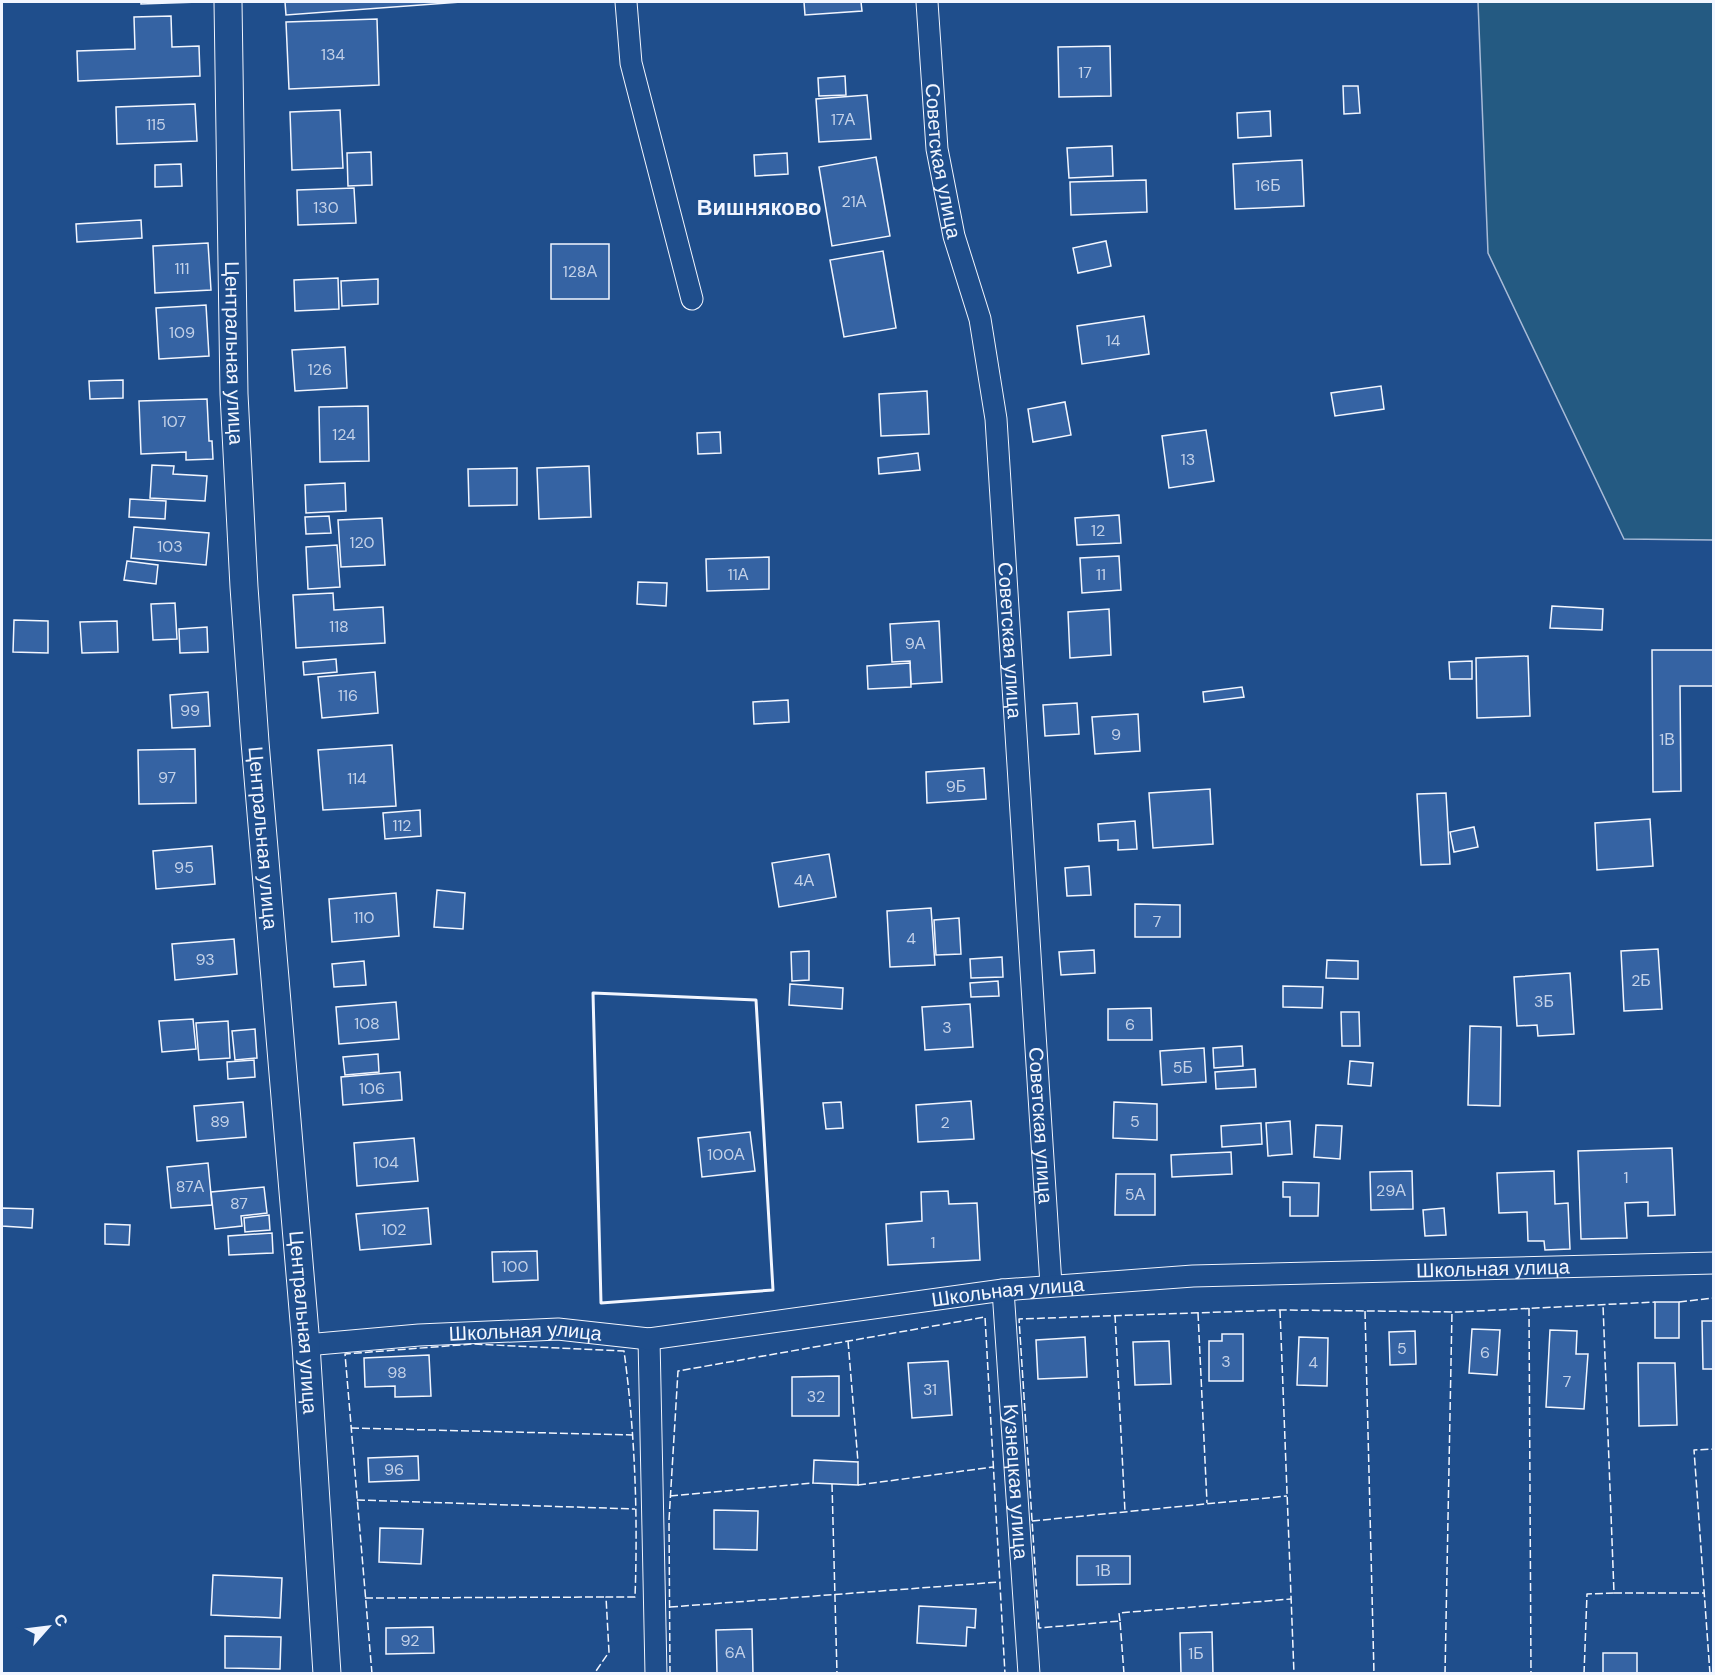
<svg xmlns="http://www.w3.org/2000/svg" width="1715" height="1675" viewBox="0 0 1715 1675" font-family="'DM Sans',sans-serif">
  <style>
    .green { fill: #245a82; stroke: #a8bbd7; stroke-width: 1.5 }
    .building { fill: #3563a3; stroke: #f2f6ff; stroke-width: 1.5 }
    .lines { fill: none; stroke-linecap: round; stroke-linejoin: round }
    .minor-casing { stroke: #f2f6ff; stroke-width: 23 }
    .tertiary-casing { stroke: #f2f6ff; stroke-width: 29 }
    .minor { stroke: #1f4e8c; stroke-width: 21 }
    .tertiary { stroke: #1f4e8c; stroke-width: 27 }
    .fence { stroke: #f2f6ff; stroke-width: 1.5; stroke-dasharray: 8 3; stroke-linecap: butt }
    .wall { stroke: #f2f6ff; stroke-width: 3 }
    .labels { text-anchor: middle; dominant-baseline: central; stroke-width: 4.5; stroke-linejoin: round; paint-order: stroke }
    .number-label { font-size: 16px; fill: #c3d1e8 }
    .street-label { font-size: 20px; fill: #f2f6ff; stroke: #1f4e8c }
    .quarter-label { font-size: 22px; font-weight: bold; fill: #f2f6ff; stroke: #1f4e8c }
  </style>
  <rect width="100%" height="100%" fill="#1f4e8c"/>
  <polygon class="green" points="1478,2 1713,2 1713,540 1624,539 1488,253"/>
  <g class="building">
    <polygon points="141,2 199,2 141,4"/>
    <polygon points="285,2 461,2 286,15"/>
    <polygon points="804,2 861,2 862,11 805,15"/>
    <polygon points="171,16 172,47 199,46 200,76 78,81 77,51 135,49 134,17"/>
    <polygon points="377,19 379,85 289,89 286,22"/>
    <polygon points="1110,46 1111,96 1059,97 1058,47"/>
    <polygon points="845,76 846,95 819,96 818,78"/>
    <polygon points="1343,86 1358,86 1360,113 1344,114"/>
    <polygon points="867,95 871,139 819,142 816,99"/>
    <polygon points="195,104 197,141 117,144 116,107"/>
    <polygon points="340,110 343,168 292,170 290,112"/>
    <polygon points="1270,111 1271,136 1238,138 1237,113"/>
    <polygon points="1112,146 1113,176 1069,178 1067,148"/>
    <polygon points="371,152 372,185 348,186 347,153"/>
    <polygon points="787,153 788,174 755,176 754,155"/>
    <polygon points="876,157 890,236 832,246 819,167"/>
    <polygon points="1302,160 1304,206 1235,209 1233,164"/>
    <polygon points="181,164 182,186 155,187 155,165"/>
    <polygon points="1146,180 1147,212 1071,215 1070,182"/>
    <polygon points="354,188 356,223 298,225 297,190"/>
    <polygon points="141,220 142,238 77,242 76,224"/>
    <polygon points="1106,241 1111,266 1078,273 1073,248"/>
    <polygon points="208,243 211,290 155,293 153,246"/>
    <rect x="551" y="244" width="58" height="55"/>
    <polygon points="883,251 896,328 844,337 830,260"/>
    <polygon points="338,278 339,309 295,311 294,280"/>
    <polygon points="378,279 378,304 342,306 341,281"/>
    <polygon points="206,305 209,356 159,359 156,308"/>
    <polygon points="1144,316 1149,354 1082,364 1077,326"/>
    <polygon points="345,347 347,388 295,391 292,350"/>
    <polygon points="123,380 123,398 90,399 89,381"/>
    <polygon points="1381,386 1384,409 1335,416 1331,393"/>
    <polygon points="927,391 929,434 881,436 879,394"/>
    <polygon points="207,399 209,441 212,441 213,459 186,460 186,452 141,454 139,401"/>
    <polygon points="1065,402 1071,435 1033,442 1028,409"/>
    <polygon points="368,406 369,461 320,462 319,407"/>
    <polygon points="1206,430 1214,481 1169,488 1162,436"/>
    <polygon points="720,432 721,453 698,454 697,433"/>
    <polygon points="918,453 920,470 879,474 878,458"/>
    <polygon points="152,465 174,466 173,474 207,476 205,501 150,498"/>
    <polygon points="589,466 591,517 539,519 537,468"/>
    <polygon points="517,468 517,505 469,506 468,469"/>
    <polygon points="345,483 346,511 306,513 305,485"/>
    <polygon points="130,499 166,501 165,519 129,517"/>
    <polygon points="1119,515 1121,543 1077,545 1075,518"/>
    <polygon points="329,516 331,533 306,534 305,517"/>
    <polygon points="382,518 385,565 341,567 338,520"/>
    <polygon points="134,527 209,533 206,565 131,558"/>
    <polygon points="337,545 340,587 308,589 306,547"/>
    <polygon points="1119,556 1121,590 1082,593 1080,558"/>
    <polygon points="769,557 769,589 707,591 706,559"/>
    <polygon points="127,561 158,565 156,584 124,580"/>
    <polygon points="638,582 667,583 666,606 637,604"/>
    <polygon points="333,593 334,610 383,607 385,643 296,648 293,595"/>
    <polygon points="175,603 177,639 153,640 151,604"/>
    <polygon points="1552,606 1603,609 1602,630 1550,628"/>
    <polygon points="1109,609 1111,655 1070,658 1068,612"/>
    <polygon points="14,620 48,621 48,653 13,652"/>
    <polygon points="117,621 118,652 82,653 80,622"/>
    <polygon points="939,621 942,682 911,684 910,661 892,662 890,624"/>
    <polygon points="207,627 208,652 180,653 179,629"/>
    <polygon points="1652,650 1714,650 1714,686 1680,686 1681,791 1653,792"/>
    <polygon points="1528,656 1530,716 1477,718 1476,658"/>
    <polygon points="336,659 337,672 304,675 303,662"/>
    <polygon points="1472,661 1472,679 1450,679 1449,662"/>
    <polygon points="910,663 911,687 868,689 867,666"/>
    <polygon points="375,672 378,713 322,718 318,677"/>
    <polygon points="1242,687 1244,697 1204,702 1203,692"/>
    <polygon points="208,692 210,726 172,728 170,695"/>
    <polygon points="788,700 789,722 754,724 753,702"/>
    <polygon points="1077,703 1079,734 1045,736 1043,705"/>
    <polygon points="1138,714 1140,751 1095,754 1092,717"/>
    <polygon points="392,745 396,806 323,810 318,750"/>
    <polygon points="195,749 196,803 139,804 138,750"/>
    <polygon points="984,768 986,799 927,803 926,772"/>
    <polygon points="1210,789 1213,844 1153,848 1149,793"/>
    <polygon points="1446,793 1450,864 1421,865 1417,794"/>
    <polygon points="420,810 421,836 385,839 383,813"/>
    <polygon points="1650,819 1653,866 1597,870 1595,823"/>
    <polygon points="1135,821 1137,849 1118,850 1118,840 1099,841 1098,824"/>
    <polygon points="1474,827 1478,847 1454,852 1450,832"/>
    <polygon points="212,846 215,884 156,889 153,851"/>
    <polygon points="829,854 836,897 779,907 772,863"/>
    <polygon points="1089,866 1091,895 1067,896 1065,868"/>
    <polygon points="437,890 465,893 463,929 434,927"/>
    <polygon points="396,893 399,936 332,942 329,899"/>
    <polygon points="1135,904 1180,905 1180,937 1135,937"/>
    <polygon points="931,908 935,965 890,967 887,911"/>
    <polygon points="959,918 961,954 936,955 934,920"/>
    <polygon points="234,939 237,974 175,980 172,944"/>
    <polygon points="1658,949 1662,1009 1624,1011 1621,951"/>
    <polygon points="1094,950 1095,973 1061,975 1059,952"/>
    <polygon points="809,951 809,980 792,981 791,952"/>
    <polygon points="1002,957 1003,977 971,978 970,959"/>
    <polygon points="1327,960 1358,961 1358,979 1326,978"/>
    <polygon points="364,961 366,985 334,987 332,964"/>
    <polygon points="1570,973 1574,1034 1538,1036 1537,1025 1517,1026 1514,977"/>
    <polygon points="998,981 999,996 971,997 970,983"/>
    <polygon points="790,984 843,988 842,1009 789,1005"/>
    <polygon points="1283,986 1323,987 1322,1008 1283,1007"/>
    <polygon points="396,1002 399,1039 339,1044 336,1007"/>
    <polygon points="970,1004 973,1047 925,1050 922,1007"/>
    <polygon points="1151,1008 1152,1040 1108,1040 1108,1009"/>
    <polygon points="1341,1012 1359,1012 1360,1046 1342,1046"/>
    <polygon points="193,1019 196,1049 162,1052 159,1021"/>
    <polygon points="228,1021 230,1058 199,1060 196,1023"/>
    <polygon points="1470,1026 1501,1027 1500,1106 1468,1105"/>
    <polygon points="255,1029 257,1058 235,1060 232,1031"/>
    <polygon points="1242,1046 1243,1066 1214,1068 1213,1048"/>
    <polygon points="1204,1048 1206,1082 1162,1085 1160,1051"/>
    <polygon points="378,1054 379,1072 345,1075 343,1057"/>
    <polygon points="254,1060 255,1077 228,1079 227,1062"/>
    <polygon points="1350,1061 1373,1063 1371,1086 1348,1084"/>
    <polygon points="1255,1069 1256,1087 1216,1089 1215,1072"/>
    <polygon points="400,1072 402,1100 343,1105 341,1077"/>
    <polygon points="971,1101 974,1139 918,1142 916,1105"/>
    <polygon points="243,1102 246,1137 197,1141 194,1106"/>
    <polygon points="841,1102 843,1128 826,1129 823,1103"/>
    <polygon points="1114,1102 1157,1104 1157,1140 1113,1138"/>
    <polygon points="1290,1121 1292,1154 1268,1156 1266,1123"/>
    <polygon points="1261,1123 1262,1144 1222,1147 1221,1126"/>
    <polygon points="1316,1125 1342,1126 1340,1159 1314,1157"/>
    <polygon points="750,1132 755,1171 702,1177 698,1138"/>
    <polygon points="414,1138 418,1181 357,1186 354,1143"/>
    <polygon points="1672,1148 1675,1215 1648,1216 1648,1202 1625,1203 1627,1238 1581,1239 1578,1151"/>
    <polygon points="1231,1152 1232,1174 1172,1177 1171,1155"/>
    <polygon points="208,1163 212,1205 171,1208 167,1167"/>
    <polygon points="1412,1171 1413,1209 1371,1210 1370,1172"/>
    <polygon points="1554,1171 1555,1204 1568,1203 1570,1249 1545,1250 1544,1241 1528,1241 1527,1212 1499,1213 1497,1173"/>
    <polygon points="1116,1174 1155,1174 1155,1215 1115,1215"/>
    <polygon points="1283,1182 1319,1183 1318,1216 1290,1216 1290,1197 1283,1197"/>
    <polygon points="264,1187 267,1213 241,1216 242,1226 215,1229 211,1192"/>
    <polygon points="948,1191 949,1204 977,1203 980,1260 888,1265 886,1224 922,1221 921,1192"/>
    <polygon points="2,1208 33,1209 32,1228 2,1226"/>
    <polygon points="428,1208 431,1244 360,1250 356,1214"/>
    <polygon points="1444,1208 1446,1235 1425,1236 1423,1210"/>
    <polygon points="269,1215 270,1230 245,1232 244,1218"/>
    <polygon points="105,1224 130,1225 129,1245 105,1244"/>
    <polygon points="272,1233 273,1253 229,1255 228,1236"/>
    <polygon points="537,1251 538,1280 493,1282 492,1252"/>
    <rect x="1655" y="1302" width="24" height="36"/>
    <polygon points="1702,1321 1714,1321 1714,1369 1703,1369"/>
    <polygon points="1472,1329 1500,1330 1497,1375 1469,1373"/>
    <polygon points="1550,1330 1577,1331 1576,1354 1588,1354 1584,1409 1546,1407"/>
    <polygon points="1415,1331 1416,1364 1390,1365 1389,1332"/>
    <polygon points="1222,1334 1243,1334 1243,1381 1209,1381 1209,1341 1222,1341"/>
    <polygon points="1085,1337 1087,1377 1038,1379 1036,1340"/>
    <polygon points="1299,1337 1328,1338 1327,1386 1297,1385"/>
    <polygon points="1169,1341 1171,1384 1135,1385 1133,1342"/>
    <polygon points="429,1355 431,1396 395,1397 395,1386 365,1387 364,1358"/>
    <polygon points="948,1361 952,1415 912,1418 908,1363"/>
    <polygon points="1638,1363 1675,1363 1677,1425 1639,1426"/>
    <polygon points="839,1376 839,1416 792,1416 792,1377"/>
    <polygon points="418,1456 419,1480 369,1482 368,1458"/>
    <polygon points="814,1460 858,1462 858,1485 813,1483"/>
    <polygon points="714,1510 758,1511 757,1550 714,1549"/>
    <polygon points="380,1528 423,1529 421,1564 379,1562"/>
    <polygon points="1077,1556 1130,1556 1130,1584 1077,1585"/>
    <polygon points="213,1575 282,1578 280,1618 211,1615"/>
    <polygon points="919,1606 976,1609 975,1628 967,1627 966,1646 917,1643"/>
    <polygon points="433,1627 434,1653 386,1654 386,1628"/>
    <polygon points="752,1629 753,1674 717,1674 716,1630"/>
    <polygon points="1212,1632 1213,1674 1181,1674 1180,1633"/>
    <polygon points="225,1636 281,1637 280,1669 225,1668"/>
    <rect x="1603" y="1653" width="34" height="21"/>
  </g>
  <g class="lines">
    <g class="minor-casing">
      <g id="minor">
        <polyline points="626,2 631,63 692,299"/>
        <path id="s1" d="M927 2 937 149 954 236 980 319 996 419 1051 1285"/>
        <path id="s2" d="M1003 1290 1029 1674"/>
        <polyline points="649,1339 656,1674"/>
        <path id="s3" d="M306 1345 419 1335 558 1329 649 1339 1003 1290 1193 1276 1714 1263"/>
      </g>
    </g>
    <g class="tertiary-casing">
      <g id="tertiary">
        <path id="s4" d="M228 2 234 394 244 587 255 742 306 1345 327 1674"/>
      </g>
    </g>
    <use href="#minor" class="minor"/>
    <use href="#tertiary" class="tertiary"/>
    <g class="fence">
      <polyline points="1679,1302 1714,1298"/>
      <polyline points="1529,1308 1531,1674"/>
      <polyline points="1280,1310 1294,1674"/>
      <polyline points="1365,1311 1374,1674"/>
      <polyline points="1198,1313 1207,1503"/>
      <polyline points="1115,1315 1125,1512"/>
      <polyline points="848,1341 858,1462"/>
      <polyline points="351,1428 632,1435"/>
      <polyline points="832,1484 837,1674"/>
      <polyline points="858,1485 993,1467"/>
      <polyline points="670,1496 813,1483"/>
      <polyline points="357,1500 635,1509"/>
      <polyline points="1032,1521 1287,1496"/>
      <polyline points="1614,1593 1704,1593"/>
      <polyline points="365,1598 606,1597"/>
      <polyline points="670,1607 999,1582"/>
      <polyline points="1120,1621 1119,1613 1291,1599"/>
      <path d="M372 1674 345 1354 472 1344 624 1351C635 1432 638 1516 635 1597H606L609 1652 594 1674"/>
      <polyline points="670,1674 669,1520 678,1371 985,1317 1005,1674"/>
      <polyline points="1124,1674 1120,1621 1039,1628 1019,1319 1280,1310 1458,1312 1655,1302"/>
      <polyline points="1445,1674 1452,1311"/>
      <polyline points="1584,1674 1587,1594 1614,1593 1603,1305"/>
      <polyline points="1710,1674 1694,1450 1714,1449"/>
    </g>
    <polygon class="wall" points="593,993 756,1000 773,1290 601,1303"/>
  </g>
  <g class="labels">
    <g class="number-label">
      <text x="333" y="54">134</text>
      <text x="1085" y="72">17</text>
      <text x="843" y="119">17А</text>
      <text x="156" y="124">115</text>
      <text x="1268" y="185">16Б</text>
      <text x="854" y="201">21А</text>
      <text x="326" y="207">130</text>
      <text x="182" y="268">111</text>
      <text x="580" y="271">128А</text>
      <text x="182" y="332">109</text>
      <text x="1113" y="340">14</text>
      <text x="320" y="369">126</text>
      <text x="174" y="421">107</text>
      <text x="344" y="434">124</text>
      <text x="1188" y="459">13</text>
      <text x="1098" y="530">12</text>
      <text x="362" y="542">120</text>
      <text x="170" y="546">103</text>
      <text x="738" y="574">11А</text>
      <text x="1101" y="574">11</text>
      <text x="339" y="626">118</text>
      <text x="915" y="643">9А</text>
      <text x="348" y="695">116</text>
      <text x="190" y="710">99</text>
      <text x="1116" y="734">9</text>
      <text x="1667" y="739">1В</text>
      <text x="167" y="777">97</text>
      <text x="357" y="778">114</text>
      <text x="956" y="786">9Б</text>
      <text x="402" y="825">112</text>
      <text x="184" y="867">95</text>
      <text x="804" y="880">4А</text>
      <text x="364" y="917">110</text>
      <text x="1157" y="921">7</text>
      <text x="911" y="938">4</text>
      <text x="205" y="959">93</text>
      <text x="1641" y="980">2Б</text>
      <text x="1544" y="1001">3Б</text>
      <text x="367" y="1023">108</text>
      <text x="1130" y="1024">6</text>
      <text x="947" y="1027">3</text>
      <text x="1183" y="1067">5Б</text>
      <text x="372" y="1088">106</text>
      <text x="220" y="1121">89</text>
      <text x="1135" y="1121">5</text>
      <text x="945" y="1122">2</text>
      <text x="726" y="1154">100А</text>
      <text x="386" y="1162">104</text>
      <text x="1626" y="1177">1</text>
      <text x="190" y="1186">87А</text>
      <text x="1391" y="1190">29А</text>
      <text x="1135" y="1194">5А</text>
      <text x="239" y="1203">87</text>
      <text x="394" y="1229">102</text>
      <text x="933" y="1242">1</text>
      <text x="515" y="1266">100</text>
      <text x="1402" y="1348">5</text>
      <text x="1485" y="1352">6</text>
      <text x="1226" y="1361">3</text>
      <text x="1313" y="1362">4</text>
      <text x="397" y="1372">98</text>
      <text x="1567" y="1381">7</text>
      <text x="930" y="1389">31</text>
      <text x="816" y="1396">32</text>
      <text x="394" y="1469">96</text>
      <text x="1103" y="1570">1В</text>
      <text x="410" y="1640">92</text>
      <text x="735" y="1652">6А</text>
      <text x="1196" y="1653">1Б</text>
    </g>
    <g class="street-label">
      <text stroke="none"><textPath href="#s1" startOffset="160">Советская улица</textPath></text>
      <text stroke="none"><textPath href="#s4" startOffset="351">Центральная улица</textPath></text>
      <text stroke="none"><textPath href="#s1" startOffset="646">Советская улица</textPath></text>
      <text stroke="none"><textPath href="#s4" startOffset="837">Центральная улица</textPath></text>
      <text stroke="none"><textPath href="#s1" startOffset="1132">Советская улица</textPath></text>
      <text stroke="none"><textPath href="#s3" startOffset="1192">Школьная улица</textPath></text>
      <text stroke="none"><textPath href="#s3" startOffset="706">Школьная улица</textPath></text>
      <text stroke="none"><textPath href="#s4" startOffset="1323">Центральная улица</textPath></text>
      <text stroke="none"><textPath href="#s3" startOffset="220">Школьная улица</textPath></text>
      <text stroke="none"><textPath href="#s2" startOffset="192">Кузнецкая улица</textPath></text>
    </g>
    <g class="quarter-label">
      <text x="759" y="207">Вишняково</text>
    </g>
  </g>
  <rect width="1715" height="1675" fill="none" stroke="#f2f6ff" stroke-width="6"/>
  <g transform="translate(48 1627) rotate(62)" stroke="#1f4e8c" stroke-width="4.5" paint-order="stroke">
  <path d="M0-4.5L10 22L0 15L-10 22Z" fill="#f2f6ff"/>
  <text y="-9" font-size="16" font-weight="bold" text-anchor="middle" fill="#f2f6ff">С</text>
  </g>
</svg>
